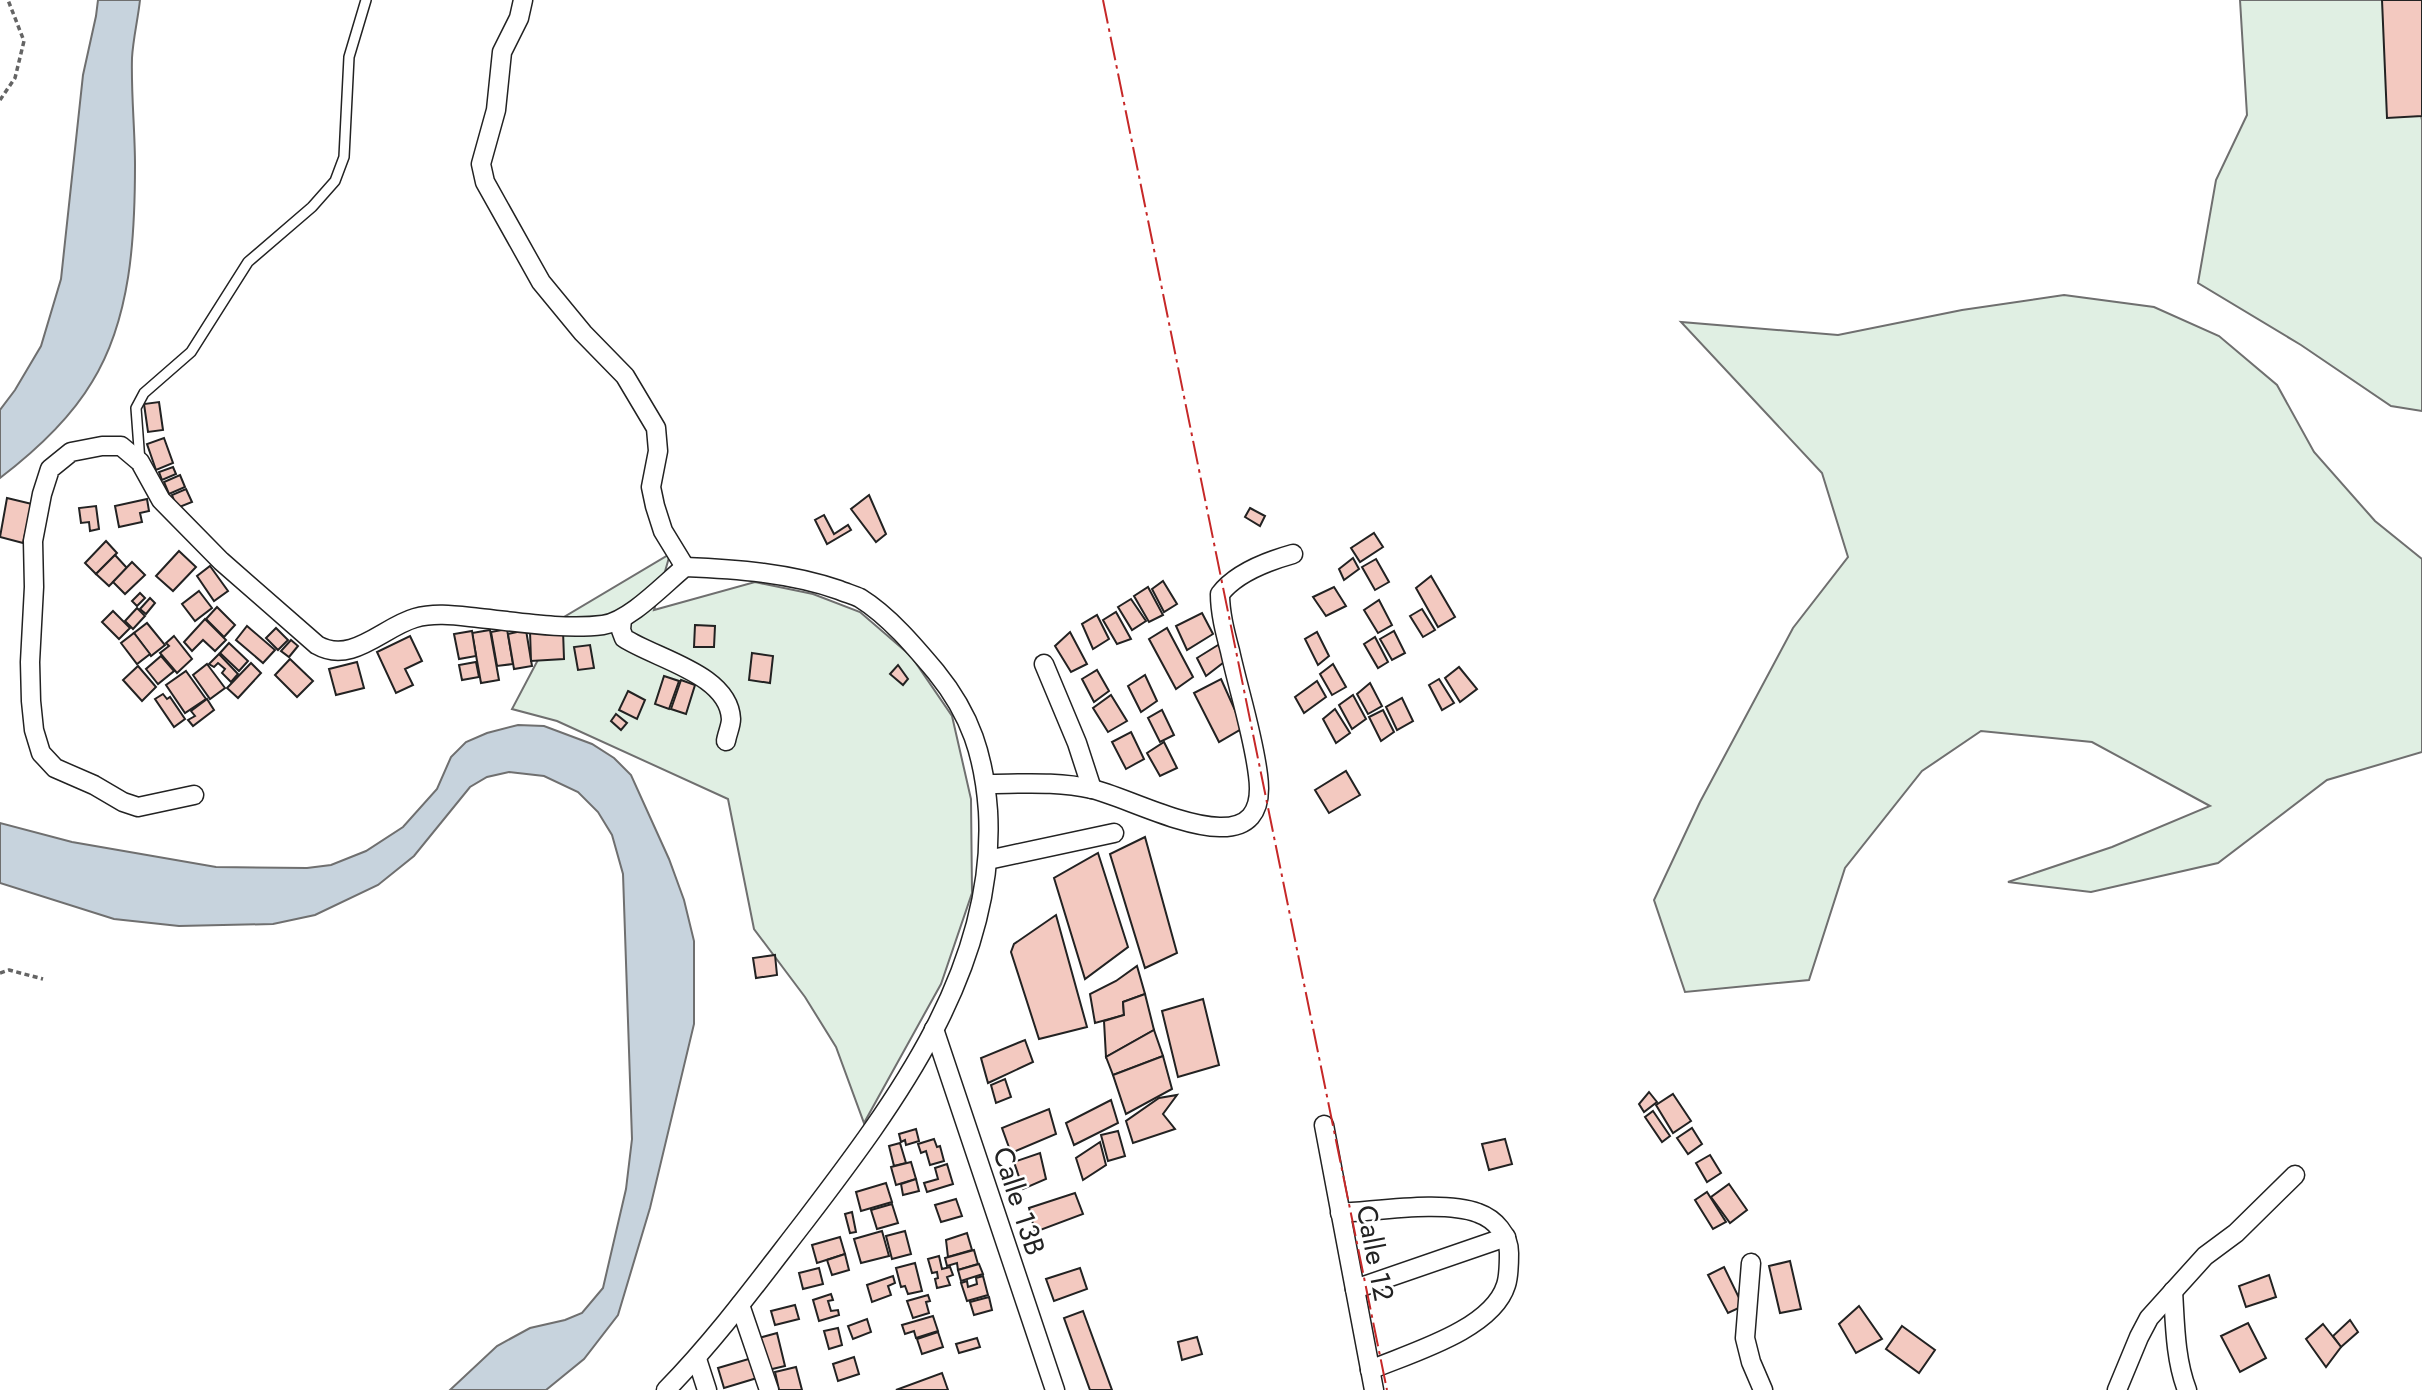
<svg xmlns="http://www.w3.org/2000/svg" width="2422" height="1390" viewBox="0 0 2422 1390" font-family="Jost,sans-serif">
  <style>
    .green { fill: #e0efe3; stroke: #6f6f6f; stroke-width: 2 }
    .water { fill: #c7d3dd; stroke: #6f6f6f; stroke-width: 2 }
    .building { fill: #f3c9c0; stroke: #222; stroke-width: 2 }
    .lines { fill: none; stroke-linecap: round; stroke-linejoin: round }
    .service-casing { stroke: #222; stroke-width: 12 }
    .minor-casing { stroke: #222; stroke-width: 21 }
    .path { stroke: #646464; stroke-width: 3.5; stroke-dasharray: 5 3.5; stroke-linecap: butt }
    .service { stroke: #fff; stroke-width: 9 }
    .minor { stroke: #fff; stroke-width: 18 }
    .power { stroke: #c62828; stroke-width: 2; stroke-dasharray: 24 5 3.5 5; stroke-linecap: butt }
    .labels { text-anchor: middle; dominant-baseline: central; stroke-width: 5; stroke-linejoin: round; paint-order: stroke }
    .street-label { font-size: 28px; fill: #222; stroke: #fff }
  </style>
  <rect width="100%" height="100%" fill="#fff"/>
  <g class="green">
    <polygon points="2240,0 2399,0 2422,120 2422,411 2391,406 2301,345 2198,283 2216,180 2247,115"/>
    <polygon points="2064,295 2154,307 2219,336 2277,385 2314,452 2375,521 2422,559 2422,752 2327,780 2218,863 2091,892 2008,882 2112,847 2210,806 2092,742 1981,731 1922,771 1845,868 1809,980 1685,992 1654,900 1700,802 1793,628 1848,557 1822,473 1681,322 1838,335 1962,310"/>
    <polygon points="670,554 654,610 755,582 813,594 860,612 911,656 952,716 971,799 972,893 941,984 864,1123 836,1047 805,997 754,929 728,799 557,721 512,709 559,620"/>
  </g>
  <g class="water">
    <path d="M98 0H140C138 19 133 39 132 58 131 94 135 130 135 165 135 237 131 319 92 382 70 419 34 452 0 478V410L15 390 41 346 61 279 83 75 96 16Z"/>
    <polygon points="518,725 544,726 592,744 614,758 631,775 669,859 684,900 694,941 694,1024 650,1208 618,1315 584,1359 546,1390 450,1390 497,1346 530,1328 565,1320 582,1313 603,1288 626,1189 632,1139 623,874 612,835 598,812 578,792 544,776 509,772 487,777 470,787 414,856 378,885 315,915 273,924 179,926 114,919 0,883 0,823 72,842 216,867 307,868 331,865 366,851 403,827 437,789 451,757 466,742 487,733"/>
  </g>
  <g class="building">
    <polygon points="2382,0 2422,0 2422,116 2387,118"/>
    <polygon points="159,402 163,430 148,432 144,404"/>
    <polygon points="164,438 173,463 156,470 147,444"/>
    <polygon points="173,467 176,474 162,480 159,472"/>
    <polygon points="180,475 185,487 169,494 164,482"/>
    <polygon points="186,489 192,502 177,508 172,495"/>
    <polygon points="869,495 886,534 876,542 851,509"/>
    <polygon points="7,498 32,504 23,543 0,537"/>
    <polygon points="147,499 149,511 140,513 142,522 119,527 115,506"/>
    <polygon points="96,506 99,529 90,531 89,522 81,523 79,508"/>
    <polygon points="1250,508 1265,516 1260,526 1245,517"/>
    <polygon points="824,515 834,534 848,525 851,530 827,544 815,520"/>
    <polygon points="1374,533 1383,547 1360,562 1351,548"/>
    <polygon points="106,541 117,553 96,574 85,563"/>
    <polygon points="179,551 196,567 173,591 156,576"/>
    <polygon points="115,555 127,568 109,586 96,574"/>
    <polygon points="1353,558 1359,569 1344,580 1339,569"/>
    <polygon points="1376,559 1389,582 1375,590 1362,567"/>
    <polygon points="132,562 145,575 125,594 113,582"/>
    <polygon points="210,566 228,591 214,601 197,576"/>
    <polygon points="1431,576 1455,617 1438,627 1416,588"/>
    <polygon points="1163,581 1177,604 1164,612 1152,589"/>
    <polygon points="1148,587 1163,615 1149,622 1134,596"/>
    <polygon points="1334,587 1346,606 1326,616 1313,597"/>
    <polygon points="199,591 212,608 195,621 182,604"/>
    <polygon points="140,593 145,598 137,606 132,601"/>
    <polygon points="150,598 155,603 146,614 140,609"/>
    <polygon points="1131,599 1146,621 1132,630 1118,607"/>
    <polygon points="1379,600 1392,625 1378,633 1364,610"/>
    <polygon points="217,607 235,625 224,637 206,619"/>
    <polygon points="137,608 145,616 133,629 125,621"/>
    <polygon points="1422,609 1435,630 1423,637 1410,616"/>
    <polygon points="113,611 130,628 119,639 102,622"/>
    <polygon points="1116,612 1131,639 1117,644 1103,620"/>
    <polygon points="1202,613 1213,634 1187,650 1176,626"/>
    <polygon points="1097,615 1109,639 1093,649 1082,624"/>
    <polygon points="205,619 226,640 215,651 203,640 192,651 184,642"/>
    <polygon points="147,623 165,645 151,656 134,633"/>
    <polygon points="695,625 715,626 714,647 694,647"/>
    <polygon points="247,626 275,650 263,663 236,640"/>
    <polygon points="276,628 288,640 278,650 266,638"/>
    <polygon points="1167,628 1193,677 1176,689 1149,639"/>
    <polygon points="507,629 513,664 497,666 491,632"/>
    <polygon points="490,630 499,680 481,683 472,633"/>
    <polygon points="526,630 532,666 514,669 508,634"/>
    <polygon points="563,630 564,659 531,661 530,631"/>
    <polygon points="472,631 476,656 459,659 454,634"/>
    <polygon points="1394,631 1405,653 1392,660 1380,639"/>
    <polygon points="1070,632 1087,664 1071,672 1055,646"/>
    <polygon points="1317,632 1329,656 1318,665 1305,639"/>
    <polygon points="134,633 150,654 137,664 121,643"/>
    <polygon points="174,636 192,659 177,673 160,653 169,646 166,643"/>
    <polygon points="410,636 422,661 405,669 413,685 396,693 377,652"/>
    <polygon points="1375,637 1388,662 1378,668 1364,644"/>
    <polygon points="291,640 298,646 289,657 281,651"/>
    <polygon points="229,643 248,661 239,671 220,653"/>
    <polygon points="590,645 594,668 578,670 574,647"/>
    <polygon points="1218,645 1228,659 1206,676 1197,658"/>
    <polygon points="752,653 773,656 770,683 749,680"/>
    <polygon points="219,654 238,674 231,682 222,673 225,669 218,663 214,667 209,664"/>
    <polygon points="161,656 174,671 158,684 146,669"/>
    <polygon points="290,659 313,681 297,697 275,675"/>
    <polygon points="357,662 364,688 336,695 329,669"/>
    <polygon points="476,662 479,677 462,680 459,665"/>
    <polygon points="251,663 261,673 238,698 227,688"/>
    <polygon points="207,664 225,688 210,699 193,675"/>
    <polygon points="1333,664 1346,687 1332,695 1320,674"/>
    <polygon points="898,665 908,679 903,685 890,674"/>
    <polygon points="138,666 156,687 142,701 123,680"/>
    <polygon points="1459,667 1477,689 1460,702 1445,678"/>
    <polygon points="1097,670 1109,691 1094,702 1082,679"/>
    <polygon points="186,671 206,699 185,713 166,685"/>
    <polygon points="1145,675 1157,701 1141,712 1128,686"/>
    <polygon points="664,676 679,681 669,709 655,704"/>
    <polygon points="1221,679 1243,728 1219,742 1194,693"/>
    <polygon points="1439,679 1454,703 1442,710 1429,685"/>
    <polygon points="681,680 695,685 686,714 671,709"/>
    <polygon points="1317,681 1326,697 1304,713 1295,697"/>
    <polygon points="1370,683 1382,706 1368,714 1357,694"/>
    <polygon points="628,691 645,700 637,719 619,710"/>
    <polygon points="163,694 167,699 170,697 185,719 174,727 155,699"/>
    <polygon points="1111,695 1127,721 1108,732 1093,708"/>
    <polygon points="1353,695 1366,719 1352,729 1339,705"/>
    <polygon points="1402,698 1413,721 1397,730 1386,707"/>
    <polygon points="207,699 214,710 193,726 188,720 195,716 191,711"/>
    <polygon points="1335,709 1350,733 1336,743 1323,719"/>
    <polygon points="1162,710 1174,735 1160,742 1148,718"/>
    <polygon points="1383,710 1394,732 1381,741 1369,717"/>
    <polygon points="616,714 627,723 621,730 611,721"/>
    <polygon points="1131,732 1144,759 1126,769 1112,742"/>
    <polygon points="1164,742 1177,768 1160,776 1147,753"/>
    <polygon points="1346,771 1360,795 1329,813 1315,790"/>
    <polygon points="1145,837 1177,953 1145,968 1110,854"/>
    <polygon points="1098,853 1128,947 1085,979 1054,878"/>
    <polygon points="1056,915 1087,1027 1039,1039 1011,952 1014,944"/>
    <polygon points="775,955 777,975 756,978 753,958"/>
    <polygon points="1137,966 1145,994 1123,1002 1124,1015 1095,1023 1090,994 1116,981"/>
    <polygon points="1145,994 1154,1030 1106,1057 1104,1021 1124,1015 1123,1002"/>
    <polygon points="1203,999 1219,1065 1178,1077 1162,1011"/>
    <polygon points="1154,1030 1163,1056 1113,1075 1106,1057"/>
    <polygon points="1025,1040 1033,1062 988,1083 981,1058"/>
    <polygon points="1163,1056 1172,1089 1126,1114 1113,1075"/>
    <polygon points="1005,1079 1011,1097 996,1103 991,1085"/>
    <polygon points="1649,1092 1657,1102 1644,1112 1639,1104"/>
    <polygon points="1673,1094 1691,1121 1673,1133 1656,1105"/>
    <polygon points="1177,1095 1163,1114 1175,1129 1133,1143 1126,1121 1159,1098"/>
    <polygon points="1111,1100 1118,1123 1074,1145 1066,1123"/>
    <polygon points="1049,1109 1056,1134 1011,1153 1002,1128"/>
    <polygon points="1653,1111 1670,1136 1662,1142 1645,1117"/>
    <polygon points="1692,1128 1702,1144 1688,1154 1677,1138"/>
    <polygon points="916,1129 919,1141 906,1145 905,1140 901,1142 899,1134"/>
    <polygon points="1118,1131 1125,1156 1108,1161 1101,1135"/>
    <polygon points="934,1139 937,1147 940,1146 944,1161 930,1165 926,1151 921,1153 918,1144"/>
    <polygon points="1505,1139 1512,1164 1489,1170 1482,1144"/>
    <polygon points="1100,1142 1106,1165 1083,1180 1076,1158"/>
    <polygon points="900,1143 906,1163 894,1166 889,1146"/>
    <polygon points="1040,1153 1046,1179 1023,1189 1014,1162"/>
    <polygon points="1710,1155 1721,1173 1707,1182 1696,1163"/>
    <polygon points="911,1162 916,1179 896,1185 891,1167"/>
    <polygon points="947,1164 953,1184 927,1192 924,1183 938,1179 935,1168"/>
    <polygon points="916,1179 919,1191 903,1195 901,1184"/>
    <polygon points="886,1183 892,1202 861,1211 856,1192"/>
    <polygon points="1729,1184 1747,1210 1730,1223 1711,1197"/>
    <polygon points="1707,1192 1726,1222 1713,1229 1695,1200"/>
    <polygon points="1075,1193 1083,1214 1035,1232 1029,1208"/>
    <polygon points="956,1199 962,1216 941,1222 935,1205"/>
    <polygon points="892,1204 898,1223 877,1229 871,1210"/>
    <polygon points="852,1212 856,1232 850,1233 845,1214"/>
    <polygon points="882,1231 889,1256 861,1263 854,1239"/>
    <polygon points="905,1231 911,1254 892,1259 886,1236"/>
    <polygon points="967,1233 972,1250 948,1257 946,1240"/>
    <polygon points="840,1237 845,1254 817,1263 812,1245"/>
    <polygon points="974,1250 978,1264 958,1270 957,1263 947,1266 945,1258"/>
    <polygon points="845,1254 849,1270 832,1275 827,1260"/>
    <polygon points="939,1256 942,1269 950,1267 953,1275 947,1277 950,1285 937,1288 935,1279 938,1278 937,1272 932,1273 928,1259"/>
    <polygon points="1790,1261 1801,1309 1780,1313 1769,1266"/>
    <polygon points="915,1263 922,1291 908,1294 905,1286 901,1287 896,1268"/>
    <polygon points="979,1264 983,1274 961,1281 958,1270"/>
    <polygon points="1724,1267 1743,1306 1728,1313 1708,1275"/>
    <polygon points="819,1268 823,1284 803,1289 799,1273"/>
    <polygon points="1080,1268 1087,1289 1054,1301 1046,1279"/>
    <polygon points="2269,1275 2276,1297 2246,1307 2239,1286"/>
    <polygon points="893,1276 895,1283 888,1286 891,1295 872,1302 867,1285"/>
    <polygon points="983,1276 988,1295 967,1301 961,1283 967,1281 968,1287 977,1284 976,1278"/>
    <polygon points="831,1294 833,1300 828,1301 831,1311 838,1310 839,1315 819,1321 813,1300"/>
    <polygon points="928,1295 930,1301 926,1302 929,1313 913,1318 907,1301"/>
    <polygon points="989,1297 992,1310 974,1315 970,1302"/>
    <polygon points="795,1305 799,1319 775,1325 771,1311"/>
    <polygon points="1859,1306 1882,1339 1856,1353 1839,1324"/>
    <polygon points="1083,1311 1112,1390 1090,1390 1064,1318"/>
    <polygon points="933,1316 938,1331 916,1338 914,1331 905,1334 902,1325"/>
    <polygon points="867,1319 871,1332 853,1339 848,1326"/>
    <polygon points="2350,1320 2358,1332 2341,1347 2333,1336"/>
    <polygon points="2248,1323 2266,1358 2240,1372 2221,1336"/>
    <polygon points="2323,1324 2341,1347 2326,1367 2306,1339"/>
    <polygon points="1902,1326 1935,1350 1919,1373 1886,1349"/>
    <polygon points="838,1328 842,1345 829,1349 824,1331"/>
    <polygon points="938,1332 943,1347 922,1354 917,1339"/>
    <polygon points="777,1333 785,1366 768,1370 755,1339"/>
    <polygon points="1197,1337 1202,1354 1182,1360 1178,1342"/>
    <polygon points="977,1338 980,1347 959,1353 956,1344"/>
    <polygon points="854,1357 859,1374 838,1381 833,1364"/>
    <polygon points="752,1358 757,1378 724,1388 718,1368"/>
    <polygon points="796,1367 802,1390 779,1390 775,1372"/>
    <polygon points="942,1373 948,1390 896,1390"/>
  </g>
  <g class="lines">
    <g class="service-casing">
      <polyline id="service" points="140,462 136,408 144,393 191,352 248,262 312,207 335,181 344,157 349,57 366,0"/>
    </g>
    <g class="minor-casing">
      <g id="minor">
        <polyline points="523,0 519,18 502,52 496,110 481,164 485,182 541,282 583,333 625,376 656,428 658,451 651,487 655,506 663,531 685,567"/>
        <path d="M622 619 621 630 624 638C656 659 729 674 731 719 731 726 727 734 726 741"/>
        <polyline points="1044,664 1077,743 1092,789"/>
        <path d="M986 784C1021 784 1057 781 1092 789 1135 798 1272 878 1258 775 1253 734 1239 692 1230 651 1225 632 1220 613 1220 594 1236 573 1268 561 1293 554"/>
        <path d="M194 795 138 807 123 802 94 785 55 768 41 753 34 730 31 701 30 662 34 587 33 541 42 494 50 469 71 452 102 446H121L140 462 161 500 221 561 317 645C352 665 383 627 415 618 436 612 459 616 479 618 518 622 565 630 603 625 630 621 664 584 685 567 737 569 790 573 839 590 846 593 854 595 860 598 889 616 915 647 936 672 971 715 984 756 988 811 997 968 895 1103 805 1221 760 1279 717 1338 666 1390"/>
        <polyline points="988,860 1114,833"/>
        <polyline points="934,1029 1055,1390"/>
        <polyline points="1324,1125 1374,1390"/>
        <path d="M1340 1213C1378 1211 1444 1200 1478 1213 1495 1219 1509 1235 1509 1253 1509 1262 1509 1276 1506 1285 1492 1330 1410 1353 1370 1370"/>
        <polyline points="1751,1263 1745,1338 1751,1362 1763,1390"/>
        <polyline points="1355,1289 1506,1237"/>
        <path d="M2173 1291C2175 1323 2175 1359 2187 1390"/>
        <polyline points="740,1305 769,1390"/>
        <polyline points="697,1359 707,1390"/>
        <polyline points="2117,1390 2139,1337 2149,1318 2205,1256 2236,1233 2295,1175"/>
      </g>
    </g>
    <g class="path">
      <polyline points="0,100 15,78 24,41 8,0"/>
      <polyline points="0,973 9,970 43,979"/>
    </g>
    <use href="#service" class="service"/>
    <use href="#minor" class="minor"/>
    <polyline class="power" points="1103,0 1387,1390"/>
  </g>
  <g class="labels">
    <g class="street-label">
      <text transform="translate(1019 1201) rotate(72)">Calle 13B</text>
      <text transform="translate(1375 1253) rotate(79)">Calle 12</text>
    </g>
  </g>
</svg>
